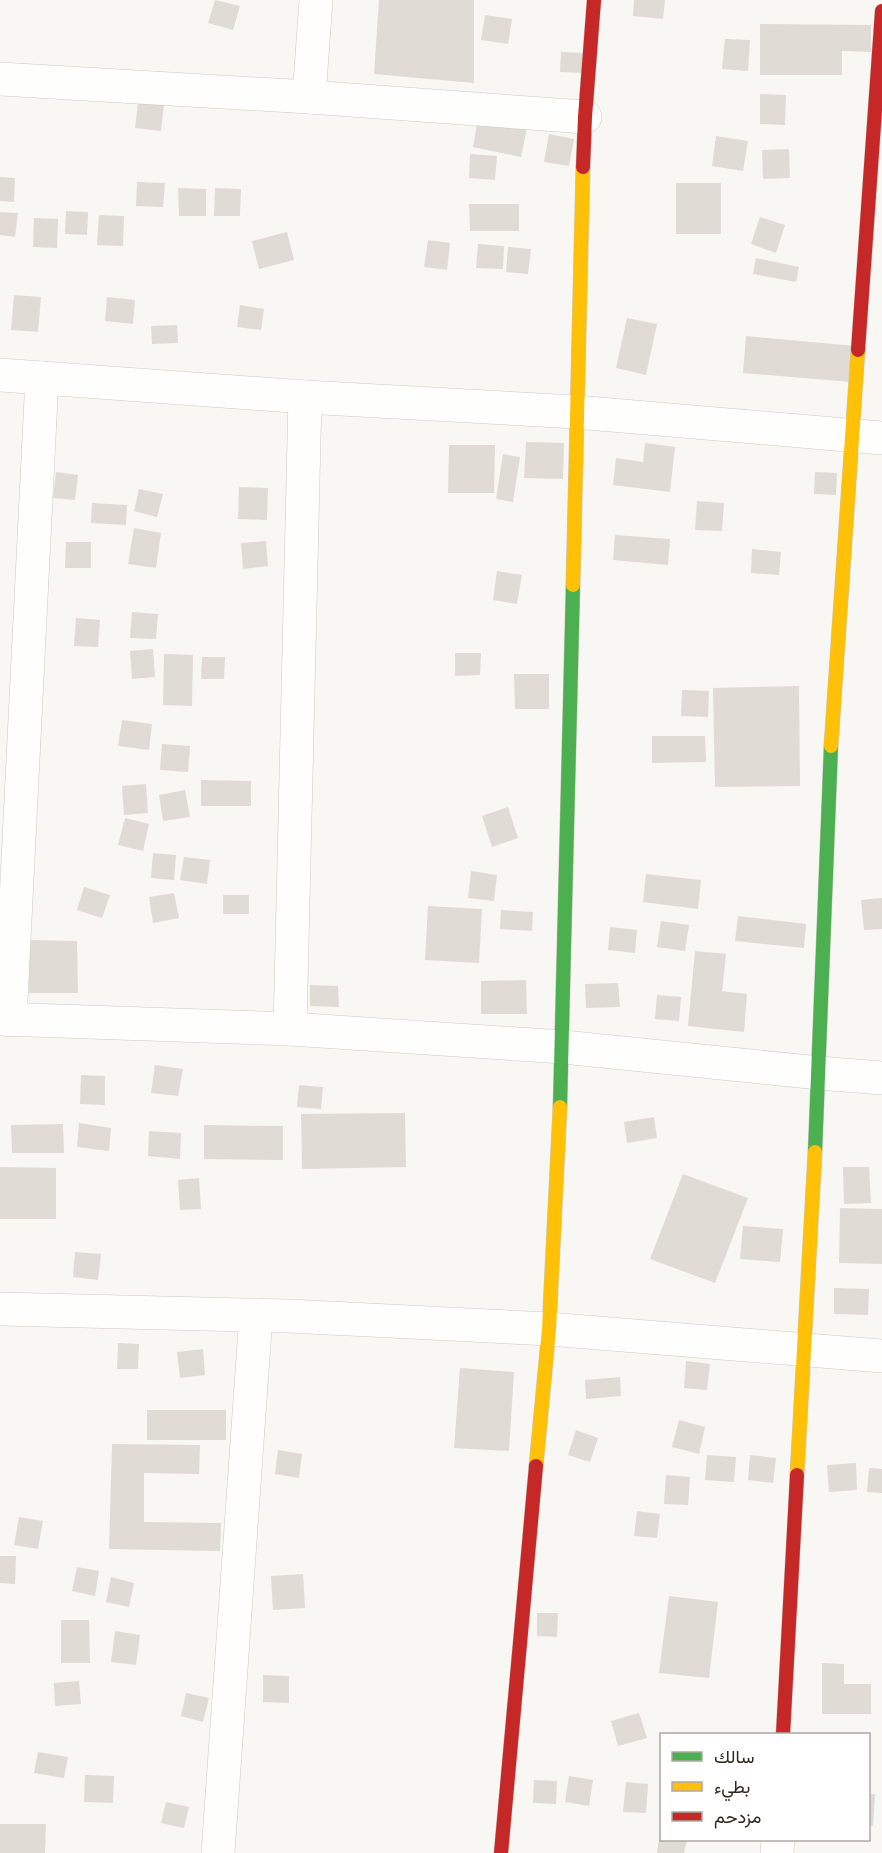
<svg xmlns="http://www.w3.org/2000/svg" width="882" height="1853" viewBox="0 0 882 1853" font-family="'Nunito Sans',Vazirmatn,sans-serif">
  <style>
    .building { fill: #e0dbd4 }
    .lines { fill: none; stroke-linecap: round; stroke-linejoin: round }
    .street-casing { stroke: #cdc8c2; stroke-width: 34 }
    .fast-casing { stroke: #cdc8c2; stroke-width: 15 }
    .slow-casing { stroke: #cdc8c2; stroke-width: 15 }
    .jam-casing { stroke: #cdc8c2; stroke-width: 15 }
    .street { stroke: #fefefd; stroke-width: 33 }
    .fast { stroke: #4caf50; stroke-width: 14 }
    .slow { stroke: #ffc107; stroke-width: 14 }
    .jam { stroke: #c62828; stroke-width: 14 }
  </style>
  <rect width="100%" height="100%" fill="#f9f7f4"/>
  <g class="building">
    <polygon points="215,0 240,6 233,30 208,23"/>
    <polygon points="379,0 474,0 474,83 374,74"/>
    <polygon points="634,0 665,0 663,19 633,16"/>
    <polygon points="485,15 512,19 508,44 481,40"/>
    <polygon points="760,24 871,25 871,52 842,51 842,75 760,75"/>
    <polygon points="725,39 750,40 748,71 722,69"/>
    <polygon points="561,52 587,53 585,73 560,72"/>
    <polygon points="760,94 786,95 785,125 760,124"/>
    <polygon points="138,102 164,104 161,131 135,128"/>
    <polygon points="478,119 527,128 521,157 473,147"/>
    <polygon points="549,134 574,139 569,166 544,162"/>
    <polygon points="716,136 748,141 743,171 712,166"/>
    <polygon points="789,149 790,178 763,179 762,150"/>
    <polygon points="470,154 497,156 495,180 469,178"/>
    <polygon points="0,177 15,178 14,202 0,201"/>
    <polygon points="137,182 165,183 163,207 136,206"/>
    <rect x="676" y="183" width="45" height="51"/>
    <polygon points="178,188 206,189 206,216 179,216"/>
    <polygon points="215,188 241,189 240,216 214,216"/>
    <polygon points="469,204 519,204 519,231 470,231"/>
    <polygon points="66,211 88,212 87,235 65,234"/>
    <polygon points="0,212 18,213 15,237 0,235"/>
    <polygon points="99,215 124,216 123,246 97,245"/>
    <polygon points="760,217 785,225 776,253 751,244"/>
    <polygon points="34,218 58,219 57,248 33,247"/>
    <polygon points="287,232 294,260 259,269 252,241"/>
    <polygon points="428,240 450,243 447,270 424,267"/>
    <polygon points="478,244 504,246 503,269 476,268"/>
    <polygon points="508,247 531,249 528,274 506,272"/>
    <polygon points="756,258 799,267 796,282 753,274"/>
    <polygon points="14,295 41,297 38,332 11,330"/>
    <polygon points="107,297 135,300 133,324 105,321"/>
    <polygon points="240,305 264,309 261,330 237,327"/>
    <polygon points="627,318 657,324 646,375 616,368"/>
    <polygon points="177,325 178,343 152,344 151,326"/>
    <polygon points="746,336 855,346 851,382 743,373"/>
    <polygon points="526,442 564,443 563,479 524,478"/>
    <polygon points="645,443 675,447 670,492 613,485 616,458 643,462"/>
    <polygon points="449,445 495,445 494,493 448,493"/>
    <polygon points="503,454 520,457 513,502 496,499"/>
    <polygon points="56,472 78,475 75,500 53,498"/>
    <polygon points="815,472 837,473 836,495 814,494"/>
    <polygon points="239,487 268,488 267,520 238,519"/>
    <polygon points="139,489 163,494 157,517 134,511"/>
    <polygon points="697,501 724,503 722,531 695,530"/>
    <polygon points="92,503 127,505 126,525 91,523"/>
    <polygon points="134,528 161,533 156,568 128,564"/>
    <polygon points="615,535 670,539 668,565 613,560"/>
    <polygon points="266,541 268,566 243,569 241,543"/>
    <polygon points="66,542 91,542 91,568 65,568"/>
    <polygon points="752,549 781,552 779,575 751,573"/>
    <polygon points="497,571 522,575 517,604 493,600"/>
    <polygon points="132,612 158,614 156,639 130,638"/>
    <polygon points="76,618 100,620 98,647 74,646"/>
    <polygon points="153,649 155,677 132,679 130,651"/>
    <polygon points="455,653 481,653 480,675 455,676"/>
    <polygon points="164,654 193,655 192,706 163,705"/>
    <polygon points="202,657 225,657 224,679 201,679"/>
    <polygon points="514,674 549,674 549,709 515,709"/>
    <polygon points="799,686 800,786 715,787 713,688"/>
    <polygon points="682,690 709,691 708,717 681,716"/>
    <polygon points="122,720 152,724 149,750 118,746"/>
    <polygon points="652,736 705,736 706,762 652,763"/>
    <polygon points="162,744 190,746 188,772 160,770"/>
    <polygon points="201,780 251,781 251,806 201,806"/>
    <polygon points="146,784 148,813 124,815 122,786"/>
    <polygon points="185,790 190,817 163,821 159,795"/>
    <polygon points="508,807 518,838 492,847 482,816"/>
    <polygon points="125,818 149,824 143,851 118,845"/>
    <polygon points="153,853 176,855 174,880 151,878"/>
    <polygon points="184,857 210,860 207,884 180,880"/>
    <polygon points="471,871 497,875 494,901 468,898"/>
    <polygon points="646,874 701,880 698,909 643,902"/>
    <polygon points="84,887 110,895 102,918 77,910"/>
    <polygon points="174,893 179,918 153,923 149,897"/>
    <rect x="223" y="895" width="26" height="19"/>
    <polygon points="882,898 882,929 864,930 861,900"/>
    <polygon points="428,906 482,909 479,963 425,960"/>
    <polygon points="501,910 533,912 532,931 500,929"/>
    <polygon points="738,916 806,924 804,948 735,941"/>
    <polygon points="661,921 689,925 685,951 657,947"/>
    <polygon points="610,927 637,930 635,953 608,950"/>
    <polygon points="28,940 77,941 78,993 29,993"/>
    <polygon points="695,951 726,954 722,991 747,994 744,1032 688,1026"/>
    <polygon points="526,980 527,1014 481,1014 481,981"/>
    <polygon points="618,983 620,1007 586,1008 585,984"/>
    <polygon points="310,985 338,986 339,1007 310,1006"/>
    <polygon points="657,995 681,997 679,1021 655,1019"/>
    <polygon points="155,1065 183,1069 178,1096 151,1093"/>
    <polygon points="81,1075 105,1076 105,1105 80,1104"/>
    <polygon points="299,1085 323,1087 321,1109 297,1107"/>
    <polygon points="405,1113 406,1167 302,1169 301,1114"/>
    <polygon points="654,1117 657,1138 627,1143 624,1122"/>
    <polygon points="79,1123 111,1128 109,1151 77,1147"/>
    <polygon points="63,1124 64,1153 12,1153 11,1125"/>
    <polygon points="204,1125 283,1126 283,1160 204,1159"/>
    <polygon points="149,1131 181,1133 180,1159 148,1156"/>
    <polygon points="0,1167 56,1168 56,1219 0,1219"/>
    <polygon points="843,1167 869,1167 871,1203 844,1204"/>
    <polygon points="683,1174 748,1198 715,1283 650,1259"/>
    <polygon points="199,1178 201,1209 180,1210 178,1180"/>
    <polygon points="840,1208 882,1209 882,1264 839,1263"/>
    <polygon points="743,1226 783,1229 780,1262 740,1259"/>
    <polygon points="75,1252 101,1254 98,1280 73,1277"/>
    <polygon points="834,1288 869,1289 868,1315 834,1314"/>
    <polygon points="118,1343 139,1344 138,1369 117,1369"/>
    <polygon points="203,1349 205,1375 180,1378 177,1352"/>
    <polygon points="686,1361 710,1364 707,1390 684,1388"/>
    <polygon points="460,1368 514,1372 509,1451 454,1448"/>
    <polygon points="620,1377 621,1396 586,1399 585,1380"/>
    <rect x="147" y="1410" width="79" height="30"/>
    <polygon points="679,1420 705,1427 699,1454 672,1447"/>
    <polygon points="576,1430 598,1438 590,1462 568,1455"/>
    <polygon points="112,1444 200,1445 199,1474 144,1473 144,1522 221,1523 220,1551 109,1549"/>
    <polygon points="278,1450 302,1454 299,1478 275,1474"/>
    <polygon points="707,1455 736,1457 734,1482 705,1480"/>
    <polygon points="750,1455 776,1458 773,1483 748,1480"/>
    <polygon points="856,1463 857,1490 829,1492 827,1465"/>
    <polygon points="869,1468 882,1469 882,1493 867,1492"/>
    <polygon points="666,1475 690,1477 688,1505 664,1504"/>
    <polygon points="637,1511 660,1514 657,1538 634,1536"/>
    <polygon points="19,1517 43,1521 38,1549 14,1545"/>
    <polygon points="0,1556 16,1556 15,1584 0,1583"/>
    <polygon points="77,1567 99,1571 95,1596 72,1591"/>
    <polygon points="303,1574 305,1608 273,1610 271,1576"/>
    <polygon points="111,1577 134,1583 129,1607 106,1602"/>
    <polygon points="669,1596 718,1602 709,1678 659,1673"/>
    <polygon points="537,1613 558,1613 557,1637 537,1636"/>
    <polygon points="61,1620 89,1620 90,1663 61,1663"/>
    <polygon points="115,1631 140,1635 136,1665 111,1662"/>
    <polygon points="822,1663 844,1664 844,1684 871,1684 871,1714 822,1714"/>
    <polygon points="263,1675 289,1676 289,1703 263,1702"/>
    <polygon points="79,1681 81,1704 55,1706 54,1683"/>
    <polygon points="186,1693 209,1698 203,1722 181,1716"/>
    <polygon points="639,1713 647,1738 618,1746 611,1721"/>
    <polygon points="38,1752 68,1757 64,1778 34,1773"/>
    <polygon points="85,1775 114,1776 113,1803 84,1802"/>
    <polygon points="569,1776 593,1780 589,1806 565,1802"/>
    <polygon points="534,1780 557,1781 556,1804 533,1803"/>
    <polygon points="626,1782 648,1784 646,1813 623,1812"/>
    <polygon points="868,1794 875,1794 873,1826 868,1826"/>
    <polygon points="166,1802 189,1807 184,1828 161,1823"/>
    <polygon points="0,1824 46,1824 45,1853 0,1853"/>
    <polygon points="660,1832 662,1840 687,1841 684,1853 657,1853"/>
  </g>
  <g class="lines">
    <g class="street-casing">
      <g id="street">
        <polyline points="0,79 309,97 585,117"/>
        <polyline points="309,97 316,0"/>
        <polyline points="0,375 305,397 576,412 882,438"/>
        <polyline points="0,1019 290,1029 563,1047 819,1073 882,1078"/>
        <polyline points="10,1020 42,378"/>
        <polyline points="290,1029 305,397"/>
        <polyline points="0,1309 289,1316 549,1329 882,1356"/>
        <polyline points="218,1853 256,1315"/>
        <polyline points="777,1853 778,1840"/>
      </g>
    </g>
    <g class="fast-casing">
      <g id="fast">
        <polyline points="560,1107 573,585"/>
        <polyline points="815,1152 831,746"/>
      </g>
    </g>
    <g class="slow-casing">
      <g id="slow">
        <polyline points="573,585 583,167"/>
        <polyline points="831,746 858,350"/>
        <polyline points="536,1466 549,1329 560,1107"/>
        <polyline points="797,1475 815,1152"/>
      </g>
    </g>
    <g class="jam-casing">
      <g id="jam">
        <polyline points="583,167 585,117 594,0"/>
        <polyline points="858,350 882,11"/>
        <polyline points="783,1734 797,1475"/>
        <polyline points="501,1853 536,1466"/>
      </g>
    </g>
    <use href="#street" class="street"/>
    <use href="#fast" class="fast"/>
    <use href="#slow" class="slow"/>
    <use href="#jam" class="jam"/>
  </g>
  <rect x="660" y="1733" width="210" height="108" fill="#ffffff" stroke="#aca9a4" stroke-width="1.5"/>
  <rect x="672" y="1752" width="30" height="9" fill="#4caf50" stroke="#aca9a4" stroke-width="1.5"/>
  <text x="714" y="1763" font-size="18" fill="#2f271c">سالك</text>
  <rect x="672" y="1782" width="30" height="9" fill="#ffc107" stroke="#aca9a4" stroke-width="1.5"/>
  <text x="714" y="1793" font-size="18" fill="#2f271c">بطيء</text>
  <rect x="672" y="1812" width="30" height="9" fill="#c62828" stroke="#aca9a4" stroke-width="1.5"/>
  <text x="714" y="1823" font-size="18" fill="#2f271c">مزدحم</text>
</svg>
